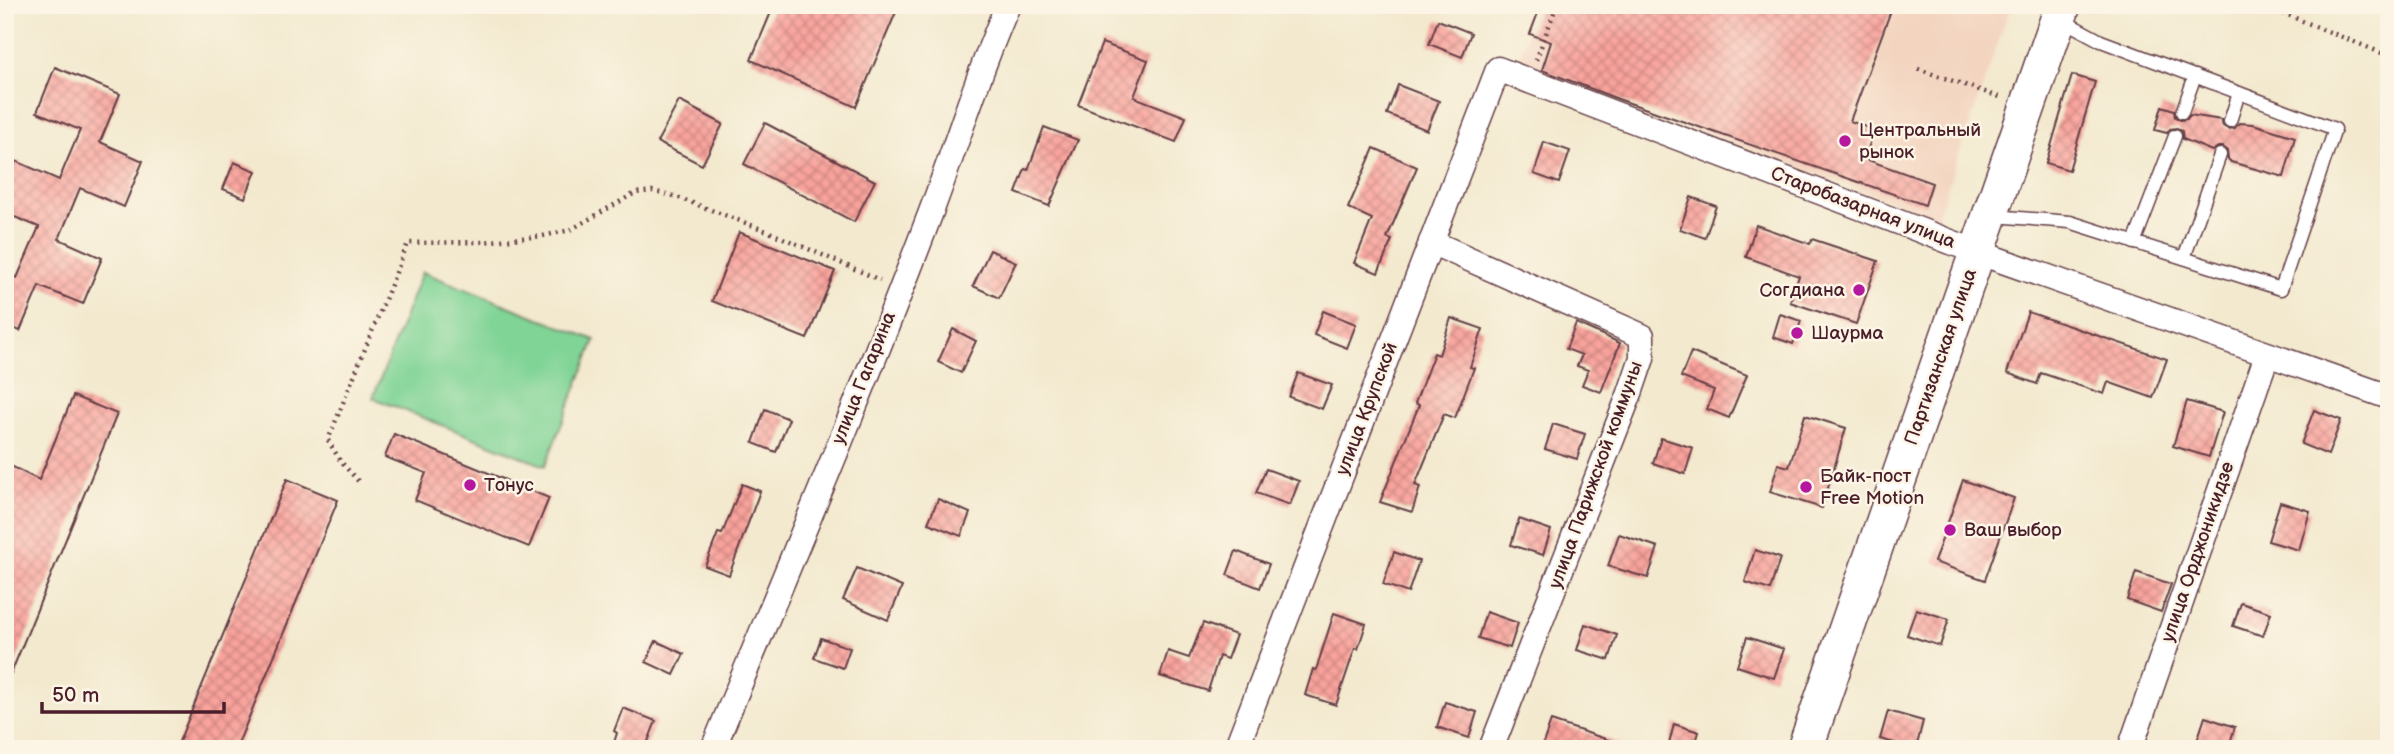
<svg xmlns="http://www.w3.org/2000/svg" width="2394" height="754" viewBox="0 0 2394 754" font-family="'Balsamiq Sans',sans-serif">
  <style>
    .built { fill: #f3d4bf }
    .pitch { fill: #80d496; stroke: #657a60; stroke-width: 2 }
    .building { fill: url(#building-cross-hatch) }
    .lines { fill: none; stroke-linecap: round; stroke-linejoin: round }
    .service-casing { stroke: #633d44; stroke-width: 15 }
    .minor-casing { stroke: #633d44; stroke-width: 27 }
    .secondary-casing { stroke: #633d44; stroke-width: 38 }
    .path { stroke: #633d44; stroke-width: 4.5; stroke-dasharray: 2 5; stroke-linecap: butt }
    .service { stroke: #fff; stroke-width: 12 }
    .minor { stroke: #fff; stroke-width: 24 }
    .secondary { stroke: #fff; stroke-width: 35 }
    .poi-dot { fill: #b5179e; stroke: #fcf5e5; stroke-width: 2.5 }
    .labels { text-anchor: middle; dominant-baseline: central; stroke-width: 5; stroke-linejoin: round; paint-order: stroke }
    .poi-label { font-size: 19px; fill: #4a1f2b; stroke: #fcf5e5; text-anchor: start }
    .street-label { font-size: 19px; fill: #4a1f2b; stroke: #fcf5e5 }
  </style>
  <defs>
    <pattern id="building-cross-hatch" width="8" height="8" patternUnits="userSpaceOnUse" patternTransform="scale(1.75)"><rect width="8" height="8" fill="#f9a39c"/><path d="M0 0l8 8M0 8l8-8" fill="none" stroke="#cc847f"/></pattern>
  </defs>
  <rect width="100%" height="100%" fill="#fcf5e5"/>
  <filter id="ink" filterUnits="userSpaceOnUse"><feTurbulence type="fractalNoise" baseFrequency=".0143" numOctaves="2"/><feDisplacementMap in="SourceGraphic" scale="14" xChannelSelector="R" yChannelSelector="G"/><feConvolveMatrix kernelMatrix="1 2 1 2 8 2 1 2 1" color-interpolation-filters="sRGB"/></filter>
  <filter id="wash" filterUnits="userSpaceOnUse"><feTurbulence type="fractalNoise" baseFrequency=".00686" numOctaves="4" result="noise"/><feDisplacementMap in="SourceGraphic" scale="28" xChannelSelector="R" yChannelSelector="G"/><feGaussianBlur stdDeviation="1.57" result="paint"/><feColorMatrix in="noise" values="0 0 0 0 0 0 0 0 0 0 0 0 0 0 0 0 0 1.4 0 .05"/><feComposite in="paint" operator="in"/></filter>
  <g filter="url(#wash)">
    <rect width="100%" height="100%" fill="#f3e9cf"/>
    <polygon class="built" points="1536,5 2011,5 1937,218 1517,64"/>
    <polygon class="pitch" points="422,272 595,340 545,466 373,398"/>
    <g id="blocks">
      <g class="building">
        <polygon points="774,5 899,5 856,107 751,60"/>
        <polygon points="1541,5 1893,5 1850,121 1874,130 1865,159 1932,183 1925,205 1618,99 1542,70 1551,42 1530,34"/>
        <polygon points="1438,20 1471,33 1462,57 1429,44"/>
        <polygon points="1102,43 1148,60 1134,97 1186,117 1176,142 1078,105"/>
        <polygon points="55,67 120,94 100,142 143,161 124,207 80,188 59,239 102,258 83,304 39,286 20,331 5,325 5,273 17,278 39,227 5,213 5,186 16,161 59,180 80,130 37,112"/>
        <polygon points="2072,75 2095,82 2069,170 2046,163"/>
        <polygon points="1398,85 1439,101 1427,130 1387,114"/>
        <polygon points="679,101 723,124 702,165 657,142"/>
        <polygon points="2162,106 2174,110 2175,117 2180,120 2187,119 2190,115 2221,120 2223,126 2228,129 2235,128 2239,123 2253,124 2295,137 2284,177 2231,162 2228,159 2227,150 2223,147 2218,147 2212,151 2183,139 2182,131 2177,128 2170,129 2167,133 2155,130"/>
        <polygon points="765,123 875,181 854,222 744,164"/>
        <polygon points="1044,127 1078,140 1049,206 1016,193 1025,169 1028,170"/>
        <polygon points="1544,142 1570,151 1559,183 1534,174"/>
        <polygon points="1374,148 1417,167 1387,238 1392,240 1378,273 1354,263 1372,219 1348,208"/>
        <polygon points="234,162 256,171 245,198 223,189"/>
        <polygon points="1691,197 1716,206 1705,238 1680,229"/>
        <polygon points="1756,225 1810,244 1812,239 1878,261 1856,324 1790,302 1799,276 1746,257"/>
        <polygon points="739,232 835,271 807,339 712,301"/>
        <polygon points="990,250 1016,262 999,298 973,286"/>
        <polygon points="1323,311 1356,324 1347,348 1314,335"/>
        <polygon points="2028,312 2167,359 2153,398 2108,382 2104,394 2041,373 2037,384 2007,373"/>
        <polygon points="1780,314 1801,321 1793,344 1773,337"/>
        <polygon points="1451,318 1483,329 1470,367 1474,368 1455,418 1444,414 1415,485 1420,487 1412,512 1380,502 1419,405 1415,403 1434,353 1439,355"/>
        <polygon points="1576,323 1620,343 1601,392 1582,385 1588,370 1577,366 1582,355 1566,349"/>
        <polygon points="953,329 976,341 961,373 938,362"/>
        <polygon points="1691,352 1747,375 1729,418 1707,409 1714,390 1681,377"/>
        <polygon points="1298,373 1332,385 1322,409 1289,397"/>
        <polygon points="73,396 117,414 5,688 5,463 39,480"/>
        <polygon points="2187,401 2223,412 2209,457 2173,446"/>
        <polygon points="765,409 789,419 776,452 753,443"/>
        <polygon points="2314,410 2341,420 2328,455 2301,444"/>
        <polygon points="1805,415 1846,428 1822,508 1770,492 1778,464 1789,467"/>
        <polygon points="1553,424 1585,434 1577,459 1545,449"/>
        <polygon points="394,434 549,498 529,547 415,500 426,473 385,457"/>
        <polygon points="1661,438 1693,448 1685,474 1653,463"/>
        <polygon points="1266,469 1299,481 1290,505 1256,493"/>
        <polygon points="287,479 338,500 236,749 176,749"/>
        <polygon points="1963,480 2014,498 1985,580 1934,562"/>
        <polygon points="742,484 760,491 729,575 705,566 718,533 722,534"/>
        <polygon points="938,499 970,513 961,536 928,523"/>
        <polygon points="2280,502 2310,511 2299,550 2268,541"/>
        <polygon points="1519,519 1551,530 1543,555 1511,545"/>
        <polygon points="1619,534 1658,547 1648,578 1608,566"/>
        <polygon points="1755,550 1780,558 1770,590 1745,582"/>
        <polygon points="1236,551 1269,564 1260,588 1227,575"/>
        <polygon points="1394,552 1419,561 1408,593 1383,584"/>
        <polygon points="857,568 902,587 888,620 843,600"/>
        <polygon points="2136,572 2171,584 2161,612 2127,600"/>
        <polygon points="2241,603 2271,613 2263,636 2233,626"/>
        <polygon points="1916,609 1949,619 1940,646 1907,635"/>
        <polygon points="1486,612 1518,623 1510,648 1478,638"/>
        <polygon points="1334,613 1366,624 1358,649 1355,648 1336,705 1305,695 1313,669 1316,670"/>
        <polygon points="1203,623 1236,635 1227,659 1219,656 1208,691 1160,676 1168,651 1189,658"/>
        <polygon points="1585,624 1617,635 1609,660 1577,650"/>
        <polygon points="1747,637 1784,649 1774,678 1737,666"/>
        <polygon points="821,638 850,648 843,668 814,658"/>
        <polygon points="656,641 684,654 674,675 646,662"/>
        <polygon points="1445,702 1477,712 1469,738 1437,727"/>
        <polygon points="623,708 656,721 645,749 612,749 617,733 614,731"/>
        <polygon points="1888,711 1923,721 1916,749 1880,739"/>
        <polygon points="2205,717 2235,727 2228,749 2197,741"/>
        <polygon points="1551,721 1624,745 1623,749 1541,749"/>
        <polygon points="1674,724 1699,732 1694,749 1684,749 1669,744"/>
      </g>
    </g>
  </g>
  <g filter="url(#ink)">
    <use href="#blocks" fill-opacity="0" stroke="#633d44" stroke-width="2"/>
    <g class="lines">
      <g class="service-casing">
        <g id="service">
          <polyline points="2182,112 2195,76"/>
          <polyline points="2230,121 2239,93"/>
          <polyline points="1994,216 2070,222 2281,289 2335,129 2101,41 2062,20"/>
          <polyline points="2134,243 2175,136"/>
          <polyline points="2184,258 2220,155"/>
        </g>
      </g>
      <g class="minor-casing">
        <g id="minor">
          <polyline points="1431,242 1642,336 1642,358 1630,393 1491,749"/>
          <path d="M713 749C788 568 865 387 934 204 959 137 979 70 1008 5"/>
          <polyline points="1236,749 1498,69 1977,252 2389,397"/>
          <polyline points="2130,749 2267,355"/>
        </g>
      </g>
      <g class="secondary-casing">
        <polyline id="secondary" points="1805,749 2063,5"/>
      </g>
      <g class="path">
        <polyline points="2263,5 2389,56"/>
        <polyline points="1536,60 1557,5"/>
        <polyline points="1918,69 2000,97"/>
        <polyline points="358,481 341,462 328,440 408,243 481,242 543,236 570,230 635,193 652,191 674,196 767,231 880,280"/>
      </g>
      <use href="#service" class="service"/>
      <use href="#minor" class="minor"/>
      <use href="#secondary" class="secondary"/>
    </g>
  </g>
  <g class="poi-dot">
    <circle cx="1845" cy="141" r="7"/>
    <circle cx="1859" cy="290" r="7"/>
    <circle cx="1797" cy="333" r="7"/>
    <circle cx="470" cy="485" r="7"/>
    <circle cx="1806" cy="487" r="7"/>
    <circle cx="1950" cy="530" r="7"/>
  </g>
  <g class="labels">
    <g class="poi-label">
      <text x="1859" y="130">Центральный<tspan x="1859" dy="22">рынок</tspan></text>
      <text x="1845" y="290" text-anchor="end">Согдиана</text>
      <text x="1811" y="333">Шаурма</text>
      <text x="1820" y="476">Байк-пост<tspan x="1820" dy="22">Free Motion</tspan></text>
      <text x="484" y="485">Тонус</text>
      <text x="1964" y="530">Ваш выбор</text>
    </g>
    <g class="street-label">
      <text transform="translate(1863 208) rotate(21)">Старобазарная улица</text>
      <text transform="translate(1941 357) rotate(-71)">Партизанская улица</text>
      <text transform="translate(864 378) rotate(-68)">улица Гагарина</text>
      <text transform="translate(1367 409) rotate(-69)">улица Крупской</text>
      <text transform="translate(1596 475) rotate(-70)">улица Парижской коммуны</text>
      <text transform="translate(2198 552) rotate(-71)">улица Орджоникидзе</text>
    </g>
  </g>
  <rect width="2394" height="754" fill="none" stroke="#fcf5e5" stroke-width="28"/>
  <path d="M42 702v10h182v-10" fill="none" stroke="#4a1f2b" stroke-width="3.5"/>
  <text x="52" y="702" font-size="21" fill="#4a1f2b" stroke="#fcf5e5" stroke-width="5" paint-order="stroke">50 m</text>
</svg>
